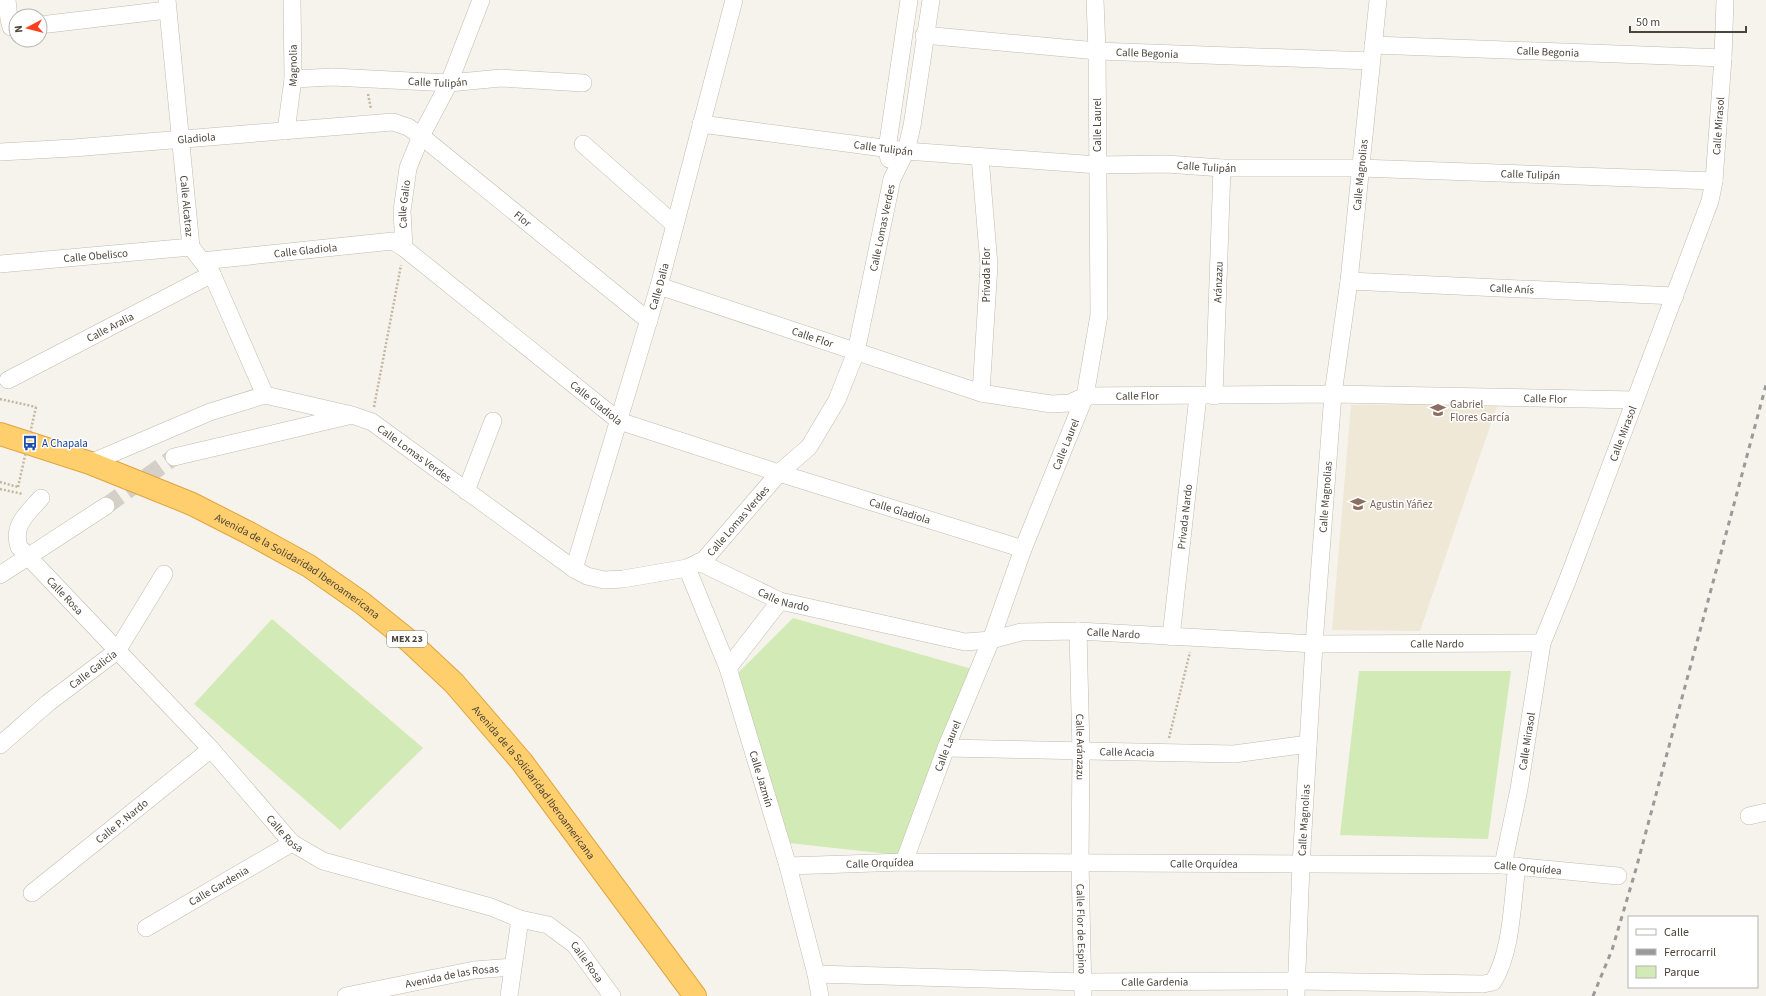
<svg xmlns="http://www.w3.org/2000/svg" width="1766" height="996" viewBox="0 0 1766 996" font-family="'Source Sans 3',sans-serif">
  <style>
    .education { fill: #efe8d6 }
    .green { fill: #d2eab5 }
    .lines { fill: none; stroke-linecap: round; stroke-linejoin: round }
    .street-tunnel { stroke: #d4d0c8; stroke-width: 17; stroke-dasharray: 17 8; stroke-linecap: butt }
    .street-casing { stroke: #c2bbae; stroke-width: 18 }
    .highway-casing { stroke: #e0a43c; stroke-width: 24 }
    .path { stroke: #c4b79f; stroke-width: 2.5; stroke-dasharray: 2 2; stroke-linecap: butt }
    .street { stroke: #fff; stroke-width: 17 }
    .highway { stroke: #ffcf6e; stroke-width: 22 }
    .rail { stroke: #9a9a9a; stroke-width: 3; stroke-dasharray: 5 5; stroke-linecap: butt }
    .path-bridge { stroke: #c4b79f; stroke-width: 2.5; stroke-dasharray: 2 2; stroke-linecap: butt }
    .labels { text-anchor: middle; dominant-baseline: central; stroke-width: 3; stroke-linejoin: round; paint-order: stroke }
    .shield { fill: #fff; stroke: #817c74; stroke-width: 1 }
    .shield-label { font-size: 10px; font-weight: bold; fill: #4b4439 }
    .street-label { font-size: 11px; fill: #4b4439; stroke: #fff }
    .education-label { font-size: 11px; fill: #785e54; stroke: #fff; text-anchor: start }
    .transit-label { font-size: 11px; fill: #164399; stroke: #fff; text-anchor: start }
  </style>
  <rect width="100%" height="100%" fill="#f6f3ec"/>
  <polygon class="education" points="1498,403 1420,631 1332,630 1351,405"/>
  <g class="green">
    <polygon points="793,618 972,669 898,855 789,843 738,673"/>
    <polygon points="272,619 423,748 340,830 194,704"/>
    <polygon points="1359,671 1511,671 1488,839 1340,835"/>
  </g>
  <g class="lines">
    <polyline class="street-tunnel" points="106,506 174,457"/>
    <g class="street-casing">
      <g id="street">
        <polyline points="7,0 9,19 11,27 16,28"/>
        <path id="s1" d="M167 0 191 247 212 274 265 395"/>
        <polyline points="40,25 167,10"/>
        <path id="s2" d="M924 35 1097 51 1371 61"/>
        <path id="s3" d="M1373 45 1723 58"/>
        <path id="s4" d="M293 79 333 77 449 83 501 78 583 83"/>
        <path id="s5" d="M701 124 906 151 1098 165 1166 164 1222 168H1360L1714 181"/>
        <path id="s6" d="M286 131 293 79 292 0"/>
        <polyline points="583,144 675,225"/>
        <path id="s7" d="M0 152 73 148 393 122 408 127 421 136 649 321"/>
        <polyline points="980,157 989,265 981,393"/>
        <polyline points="889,159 887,149 909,0"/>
        <path id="s8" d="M404 248 402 211 408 168 421 136 449 83 481 0"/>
        <path id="s9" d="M202 261 393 241 404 248 619 421 779 473 1023 549"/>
        <path id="s10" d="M0 264 191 247"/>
        <path id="s11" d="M1349 281 1675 296"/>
        <path id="s12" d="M659 286 981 393 1051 404 1070 403 1085 396 1333 394 1635 400"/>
        <path id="s13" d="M8 380 212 274"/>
        <path id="s14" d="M1214 396 1222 168"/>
        <polyline points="174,457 348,416"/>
        <path id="s15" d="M90 463 210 412 265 395 352 415 372 422 574 569 587 576 604 580 623 579 687 568 704 560 779 473 809 447 837 400 856 352 892 179 906 151 912 126 931 0"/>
        <polyline points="466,491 493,421"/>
        <path id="s16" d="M41 498C27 514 12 525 19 547L211 749 292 843 323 861 491 907 520 919 548 925 575 945 612 996"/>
        <path id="s17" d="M699 562 780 601 965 642 991 640 1021 632 1078 631 1314 644 1542 643"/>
        <path id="s18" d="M687 568 728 668 788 866 816 974 820 996"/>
        <path id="s19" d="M574 569 659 286 734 0"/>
        <polyline points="0,575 106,506"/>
        <path id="s20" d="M1078 631 1081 751 1080 862 1083 996"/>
        <path id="s21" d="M1171 637 1198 396"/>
        <polyline points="728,668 780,601"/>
        <path id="s22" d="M0 745 48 703 117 651 164 574"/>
        <path id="s23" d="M946 748 1234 754 1308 744"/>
        <polyline points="1749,816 1766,812"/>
        <path id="s24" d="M904 862 946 748 991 640 1023 549 1085 396 1099 315 1097 51 1095 0"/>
        <path id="s25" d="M1503 865 1519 789 1542 643 1568 579 1710 201 1714 181 1723 58 1725 0"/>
        <path id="s26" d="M788 866 904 862 1503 865 1618 876"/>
        <path id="s27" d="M32 893 211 749"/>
        <path id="s28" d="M146 928 292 843"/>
        <path id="s29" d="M816 974 1083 982 1296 981 1483 984 1493 982C1512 952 1512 902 1517 866"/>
        <path id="s30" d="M346 996 474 970 512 967"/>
        <polyline points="509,996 520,919"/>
        <path id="s31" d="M1296 996 1301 865 1314 644 1333 394 1349 281 1378 0"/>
      </g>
    </g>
    <g class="highway-casing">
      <g id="highway">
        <path id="s32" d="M0 434 90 463 140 483 192 504 249 533 309 566 362 603 408 640 454 683 522 762 695 996"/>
      </g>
    </g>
    <g class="path">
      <polyline points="368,94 371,109"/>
      <polyline points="0,399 36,407"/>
      <polyline points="374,407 401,265"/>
      <polyline points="0,482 18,487"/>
      <polyline points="0,489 23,494"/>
      <polyline points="1169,738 1190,652"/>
    </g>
    <use href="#street" class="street"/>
    <use href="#highway" class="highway"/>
    <polyline class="rail" points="1593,996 1612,950 1636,869 1766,385"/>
    <polyline class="path-bridge" points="18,487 36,407"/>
  </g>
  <defs>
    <g id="school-bare" transform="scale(1.2)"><path d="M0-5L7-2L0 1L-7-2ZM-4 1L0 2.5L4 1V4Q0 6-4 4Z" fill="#8d6e63" stroke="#fff" stroke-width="2.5" paint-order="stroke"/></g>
    <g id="bus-bare" transform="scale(1.2)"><path d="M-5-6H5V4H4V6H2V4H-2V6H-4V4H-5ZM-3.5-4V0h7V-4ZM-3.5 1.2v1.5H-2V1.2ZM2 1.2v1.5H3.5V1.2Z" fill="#1a4fb4" stroke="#fff" stroke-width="2.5" paint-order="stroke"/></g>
  </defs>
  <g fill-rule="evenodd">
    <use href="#school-bare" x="1438" y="410"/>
    <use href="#bus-bare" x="30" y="443"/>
    <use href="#school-bare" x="1358" y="504"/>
  </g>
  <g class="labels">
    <rect class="shield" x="387" y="631" width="40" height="16" rx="3"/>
    <g class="shield-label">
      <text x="407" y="639">MEX 23</text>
    </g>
    <g class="street-label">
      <text stroke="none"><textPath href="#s3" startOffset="175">Calle Begonia</textPath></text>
      <text stroke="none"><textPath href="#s2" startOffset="224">Calle Begonia</textPath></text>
      <text stroke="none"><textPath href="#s6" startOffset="66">Magnolia</textPath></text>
      <text stroke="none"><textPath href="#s4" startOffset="145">Calle Tulipán</textPath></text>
      <text transform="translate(1097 125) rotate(-90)">Calle Laurel</text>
      <text stroke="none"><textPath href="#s25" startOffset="774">Calle Mirasol</textPath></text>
      <text stroke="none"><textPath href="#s7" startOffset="197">Gladiola</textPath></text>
      <text stroke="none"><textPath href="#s5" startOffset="184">Calle Tulipán</textPath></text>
      <text stroke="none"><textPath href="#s5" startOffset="508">Calle Tulipán</textPath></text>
      <text stroke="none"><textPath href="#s5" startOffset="832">Calle Tulipán</textPath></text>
      <text stroke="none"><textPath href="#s31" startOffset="824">Calle Magnolias</textPath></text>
      <text stroke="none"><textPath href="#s8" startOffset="44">Calle Galio</textPath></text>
      <text stroke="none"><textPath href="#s1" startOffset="207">Calle Alcatraz</textPath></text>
      <text stroke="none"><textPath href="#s7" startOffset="557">Flor</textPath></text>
      <text stroke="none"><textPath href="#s15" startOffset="1071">Calle Lomas Verdes</textPath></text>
      <text stroke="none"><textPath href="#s9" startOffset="104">Calle Gladiola</textPath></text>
      <text stroke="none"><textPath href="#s10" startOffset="96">Calle Obelisco</textPath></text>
      <text transform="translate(986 275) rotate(-90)">Privada Flor</text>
      <text stroke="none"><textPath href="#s14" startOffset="114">Aránzazu</textPath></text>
      <text stroke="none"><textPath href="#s19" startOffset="295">Calle Dalia</textPath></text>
      <text stroke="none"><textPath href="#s11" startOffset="163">Calle Anís</textPath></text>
      <text stroke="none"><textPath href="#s13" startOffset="115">Calle Aralia</textPath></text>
      <text stroke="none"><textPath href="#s12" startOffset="162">Calle Flor</textPath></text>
      <text stroke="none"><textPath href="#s12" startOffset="498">Calle Flor</textPath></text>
      <text stroke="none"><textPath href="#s12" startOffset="906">Calle Flor</textPath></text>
      <text stroke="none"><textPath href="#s9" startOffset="452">Calle Gladiola</textPath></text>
      <text stroke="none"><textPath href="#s25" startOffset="450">Calle Mirasol</textPath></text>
      <text stroke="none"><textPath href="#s24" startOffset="448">Calle Laurel</textPath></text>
      <text stroke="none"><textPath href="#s15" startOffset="351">Calle Lomas Verdes</textPath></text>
      <text stroke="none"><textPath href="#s31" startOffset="500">Calle Magnolias</textPath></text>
      <text stroke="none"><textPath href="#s9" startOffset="776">Calle Gladiola</textPath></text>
      <text stroke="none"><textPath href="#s21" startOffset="121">Privada Nardo</textPath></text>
      <text stroke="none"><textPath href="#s15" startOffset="735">Calle Lomas Verdes</textPath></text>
      <text stroke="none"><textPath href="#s32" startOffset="327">Avenida de la Solidaridad Iberoamericana</textPath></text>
      <text stroke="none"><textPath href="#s16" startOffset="124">Calle Rosa</textPath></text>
      <text stroke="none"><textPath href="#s17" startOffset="93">Calle Nardo</textPath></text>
      <text stroke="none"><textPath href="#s17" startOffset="429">Calle Nardo</textPath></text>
      <text stroke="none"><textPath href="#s17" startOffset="753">Calle Nardo</textPath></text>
      <text stroke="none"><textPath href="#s22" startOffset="120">Calle Galicia</textPath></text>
      <text stroke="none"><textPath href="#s25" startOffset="126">Calle Mirasol</textPath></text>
      <text stroke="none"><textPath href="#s24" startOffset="124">Calle Laurel</textPath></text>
      <text stroke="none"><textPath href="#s20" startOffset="116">Calle Aránzazu</textPath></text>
      <text stroke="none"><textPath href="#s23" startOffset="181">Calle Acacia</textPath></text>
      <text stroke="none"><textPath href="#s18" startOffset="224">Calle Jazmín</textPath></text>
      <text stroke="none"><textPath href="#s32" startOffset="651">Avenida de la Solidaridad Iberoamericana</textPath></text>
      <text stroke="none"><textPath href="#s31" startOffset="176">Calle Magnolias</textPath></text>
      <text stroke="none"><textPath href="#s27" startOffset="115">Calle P. Nardo</textPath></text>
      <text stroke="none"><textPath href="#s16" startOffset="448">Calle Rosa</textPath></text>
      <text stroke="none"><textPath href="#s26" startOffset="416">Calle Orquídea</textPath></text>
      <text stroke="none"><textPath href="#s26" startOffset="92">Calle Orquídea</textPath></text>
      <text stroke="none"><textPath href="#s26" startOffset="740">Calle Orquídea</textPath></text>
      <text stroke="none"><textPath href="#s28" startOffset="84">Calle Gardenia</textPath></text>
      <text stroke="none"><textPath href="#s20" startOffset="298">Calle Flor de Espino</textPath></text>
      <text stroke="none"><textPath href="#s16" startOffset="784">Calle Rosa</textPath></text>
      <text stroke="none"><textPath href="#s30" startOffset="108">Avenida de las Rosas</textPath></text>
      <text stroke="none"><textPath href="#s29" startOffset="339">Calle Gardenia</textPath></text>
    </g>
    <g class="education-label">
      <text x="1450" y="404">Gabriel<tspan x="1450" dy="13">Flores García</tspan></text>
      <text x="1370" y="504">Agustin Yáñez</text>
    </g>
    <g class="transit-label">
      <text x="42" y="443">A Chapala</text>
    </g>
  </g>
  <rect x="1628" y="916" width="130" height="72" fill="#ffffff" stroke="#b7b4b0"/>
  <rect x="1636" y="929" width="20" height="6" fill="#ffffff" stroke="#b7b4b0"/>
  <text x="1664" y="936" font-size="12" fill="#4b4439">Calle</text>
  <rect x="1636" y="949" width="20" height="6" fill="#9a9a9a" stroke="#b7b4b0"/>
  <text x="1664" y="956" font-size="12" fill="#4b4439">Ferrocarril</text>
  <rect x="1636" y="966" width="20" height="12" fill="#d2eab5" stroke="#b7b4b0"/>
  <text x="1664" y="976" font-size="12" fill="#4b4439">Parque</text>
  <g transform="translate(28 28) rotate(263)"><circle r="19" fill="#ffffff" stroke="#b7b4b0"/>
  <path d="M0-3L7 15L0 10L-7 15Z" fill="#fc3f1d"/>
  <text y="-6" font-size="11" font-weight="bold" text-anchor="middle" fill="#4b4439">N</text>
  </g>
  <path d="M1630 26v6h116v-6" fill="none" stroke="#4b4439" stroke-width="2"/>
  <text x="1636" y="26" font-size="12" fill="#4b4439" stroke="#ffffff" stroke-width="3" paint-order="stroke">50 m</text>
</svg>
